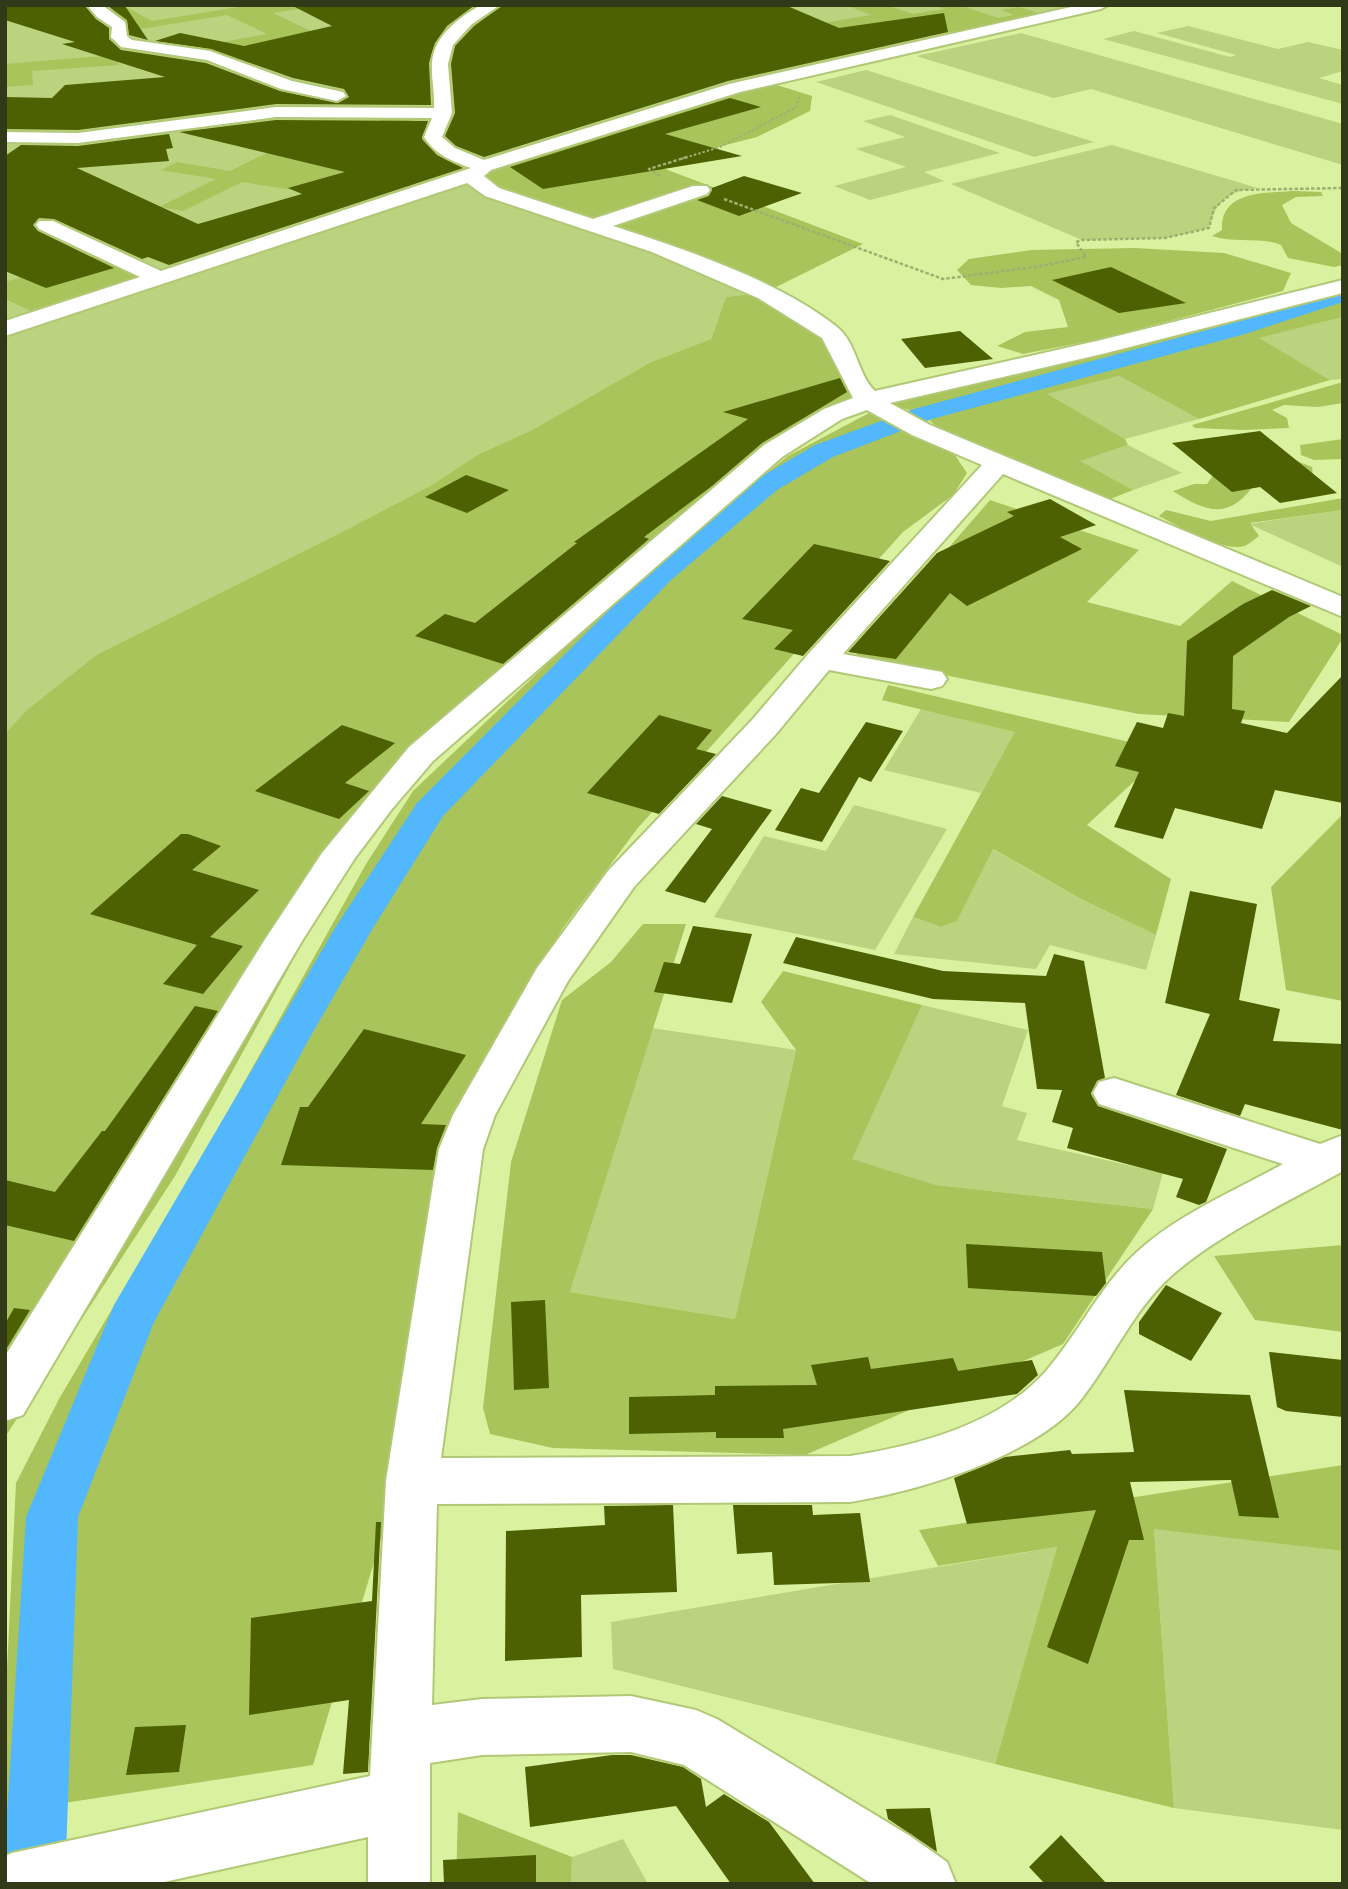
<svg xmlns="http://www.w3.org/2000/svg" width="1348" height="1889" viewBox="0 0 1348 1889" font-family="'Asap Condensed',sans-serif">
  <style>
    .green { fill: #bbd27f }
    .forest { fill: #a8c45a }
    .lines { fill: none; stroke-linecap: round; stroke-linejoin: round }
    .canal { fill: #52b7fc; fill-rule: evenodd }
    .building { fill: #4d6002 }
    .minor-casing { stroke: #b1c877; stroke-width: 4 }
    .path-far1 { stroke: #9db06f; stroke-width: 2; stroke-dasharray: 2.5 2; stroke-linecap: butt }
    .path { stroke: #9db06f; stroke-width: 2.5; stroke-dasharray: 3.5 2; stroke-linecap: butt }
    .minor { fill: #fff; fill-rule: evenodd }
  </style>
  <rect width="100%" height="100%" fill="#daf2a0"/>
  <g class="green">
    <polygon points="5,5 1100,5 764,81 5,326"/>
    <polygon points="1188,26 1278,49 1308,42 1343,50 1343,71 1319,78 1343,85 1343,104 1103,39 1134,31 1230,57 1236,55 1157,33"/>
    <polygon points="1021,33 1343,124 1343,165 1091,89 1054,98 916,56"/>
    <polygon points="866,70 1094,142 1034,157 816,82"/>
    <polygon points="890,115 1000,153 924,172 944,181 870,200 834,186 906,167 856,149 905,137 863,121"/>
    <path d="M1112 145 1258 188C1229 191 1217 199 1209 228L1165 238 1082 240 951 184Z"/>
    <polygon points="474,182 765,292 726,297 711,339 651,362 532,430 479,454 430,486 336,535 98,654 5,734 5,328 379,207"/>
    <polygon points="1343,317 1343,379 1330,380 1258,338"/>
    <polygon points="1119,376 1199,419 1125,439 1046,394"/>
    <polygon points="1128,445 1182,473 1133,490 1079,461"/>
    <polygon points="1343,510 1343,567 1249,524"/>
    <polygon points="921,709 1016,732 981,793 884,770"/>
    <polygon points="854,805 947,829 875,950 714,917 764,836 826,851"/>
    <polygon points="992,849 1081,899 1156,935 1146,970 1050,945 1036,969 894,954 913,917 941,927 957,921"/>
    <polygon points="922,1005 1028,1030 1002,1106 1027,1113 1017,1140 1163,1173 1153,1209 936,1185 851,1159"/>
    <polygon points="652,1028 796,1050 735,1319 570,1292"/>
    <polygon points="1154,1528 1343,1551 1343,1830 1174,1808"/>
    <polygon points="1057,1547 995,1764 613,1669 611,1622"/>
    <polygon points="623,1839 648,1884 571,1884 572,1857"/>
  </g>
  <g class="forest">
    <polygon points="251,5 321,5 273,13 319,35 295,55 238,65 201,46 267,34 227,15 141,29 108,11 128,8 152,21"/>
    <polygon points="846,5 886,5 913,14 944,9 934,5 960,5 998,18 1014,15 1001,10 1019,7 1045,15 946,33 932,28 890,35 794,28 871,15"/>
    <polygon points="116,55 119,65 32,71 33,85 5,87 5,64"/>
    <polygon points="764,81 812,96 810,111 757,137 652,164 863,244 770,290 831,329 870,398 1343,286 1343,317 1259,338 1330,380 1199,419 1119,376 1047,394 1125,439 1128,445 1080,461 1133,490 1103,502 964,450 922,414 870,398 746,470 384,794 175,1176 5,1437 5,734 27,710 98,654 336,535 430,486 479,454 532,430 651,362 711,339 726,297 765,292 475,180 487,166"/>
    <polygon points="387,117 415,121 392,134 423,139 390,157 465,168 448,178 401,171 350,199 242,182 183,211 159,207 216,179 161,170 177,162 230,171 287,143 326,149"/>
    <path d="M1295 191 1321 192 1323 196 1296 197 1282 205 1291 223 1343 254V265L1334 267 1288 258 1281 245C1259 236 1235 244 1212 236L1222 230C1220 190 1266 193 1295 191Z"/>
    <polygon points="1135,248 1224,253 1291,273 1283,291 1100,339 1023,354 997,346 1025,332 1068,327 1059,300 1031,286 1001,288 971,285 957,270 969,259 1031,250"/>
    <polygon points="97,255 145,275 31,311 5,299 5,282"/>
    <polygon points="1343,382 1343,403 1318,407 1284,405 1272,410 1287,418 1289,428 1242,430 1195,428 1192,425"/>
    <polygon points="869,413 912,437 952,451 967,473 953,495 903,532 637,829 563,928 498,1035 433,1231 402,1469 313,1765 5,1812 5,1711 16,1483 59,1399 217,1131 366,864 413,791 548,663 723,507 788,456"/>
    <polygon points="1343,439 1343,459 1314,460 1301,455 1300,445"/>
    <path d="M1289 458 1312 467 1313 475 1261 474C1235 517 1214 518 1173 491L1194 484H1207L1212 477V465Z"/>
    <path d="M1343 498V510L1250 523 1259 536C1255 539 1249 544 1245 546 1222 552 1180 527 1159 516L1166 510 1211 521Z"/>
    <polygon points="990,500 1139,550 1087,602 1180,626 1232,581 1343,635 1343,638 1289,722 1139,714 854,657"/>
    <polygon points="888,685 1167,751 1087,825 1171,879 1156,935 1081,899 993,849 957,921 941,927 913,917 1015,732 882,700"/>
    <polygon points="1343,814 1343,1001 1286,990 1271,887"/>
    <polygon points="643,924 686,924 570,1292 735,1319 796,1050 761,1002 783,971 922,1005 852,1159 936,1185 1153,1209 1063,1344 805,1455 553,1448 490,1434 483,1408 511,1162 562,1000 611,962"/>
    <polygon points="1343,1245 1343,1332 1255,1320 1214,1256"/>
    <polygon points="1343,1465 1343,1551 1154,1529 1174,1808 995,1764 1057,1547 938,1566 919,1530"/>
    <polygon points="458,1812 572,1857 571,1884 456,1884"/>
  </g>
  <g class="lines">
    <polygon class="canal" points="1343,288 1343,302 1245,334 932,419 833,457 777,490 670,581 443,816 373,928 309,1039 154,1322 78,1517 65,1884 5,1884 5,1845 26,1517 114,1305 335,928 417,803 650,569 759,478 815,445 914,409 1229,324"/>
  </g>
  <g class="building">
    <polygon points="291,5 475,5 447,26 435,43 429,63 431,105 276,104 78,130 5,129 5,97 52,98 65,85 165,77 62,44 75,42 5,20 5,7 85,6 96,19 109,28 109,39 121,50 206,63 280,91 338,103 349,97 344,89 293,78 211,49 155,41 180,33 244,46 332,26"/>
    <polygon points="503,5 785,5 839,28 944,13 948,32 728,81 484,157 456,146 445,136 455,113 451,64 455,46 474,26"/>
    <polygon points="108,6 125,6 148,40 129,35 127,20"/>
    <polygon points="730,98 761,107 665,134 742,156 543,189 510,167"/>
    <polygon points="276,120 428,121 422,139 437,155 463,168 169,265 148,257 142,259 54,219 39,218 33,225 38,231 114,268 46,288 5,271 5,156 21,145 78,146 169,134 173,148 166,149 169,161 77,168 198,224 302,194 288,188 345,172 179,132"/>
    <polygon points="744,176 802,193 739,216 697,200 709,196 712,188"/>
    <polygon points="1111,267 1186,303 1119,313 1052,280"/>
    <polygon points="960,331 993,359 925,368 901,339"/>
    <polygon points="840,378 847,392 762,443 712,486 644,537 649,539 503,664 415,636 445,614 475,623 577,543 574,542 748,419 723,412"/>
    <polygon points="1260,431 1337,493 1280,503 1260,487 1232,492 1172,443"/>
    <polygon points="466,475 509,490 467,513 425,497"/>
    <polygon points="1050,499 1096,525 1060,537 1082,549 967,606 950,593 896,659 848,652 937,553 1014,516 1007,512"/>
    <polygon points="814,544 890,561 803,656 774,649 793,630 742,619"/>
    <polygon points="1272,590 1311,606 1289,617 1233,656 1232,709 1245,711 1241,723 1287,733 1343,675 1343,803 1275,790 1262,829 1175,808 1163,839 1114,827 1139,772 1115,766 1137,722 1163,728 1168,713 1184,716 1187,641 1243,604"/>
    <polygon points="659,715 712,730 696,749 716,754 659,814 587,793"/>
    <polygon points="866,722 903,731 871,782 859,777 822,842 775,830 801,788 819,793"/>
    <polygon points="342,725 395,743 345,783 369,791 339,819 255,791"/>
    <polygon points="722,796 772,810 705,903 665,891 712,829 696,824"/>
    <polygon points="181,834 188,834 221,846 192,870 259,890 210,937 243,946 203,994 163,984 197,945 90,914"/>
    <polygon points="1190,891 1257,904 1239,1000 1280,1009 1273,1041 1343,1044 1343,1130 1245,1104 1240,1116 1176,1095 1210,1014 1165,1003"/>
    <polygon points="693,926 752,934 732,1003 654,992 664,962 680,964"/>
    <polygon points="796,937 943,971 1046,976 1054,954 1084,961 1105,1078 1097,1081 1091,1094 1098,1106 1227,1149 1206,1202 1199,1205 1176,1197 1183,1179 1067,1148 1073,1128 1052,1122 1062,1090 1037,1089 1025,1003 933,999 783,963"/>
    <polygon points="195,1006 218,1011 74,1241 5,1225 5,1180 55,1192 102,1131 105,1131"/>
    <polygon points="364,1029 466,1055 421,1124 446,1125 437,1148 433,1170 281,1165 300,1107 308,1107"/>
    <polygon points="966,1244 1102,1252 1106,1283 1096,1296 968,1288"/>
    <polygon points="1166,1285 1222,1313 1191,1361 1139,1334 1139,1322"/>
    <polygon points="545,1300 549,1388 514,1390 511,1302"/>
    <polygon points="14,1308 30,1310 5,1351 5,1324"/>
    <polygon points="1269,1352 1343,1360 1343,1417 1286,1411 1277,1407"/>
    <polygon points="868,1357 871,1369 953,1358 958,1371 1032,1360 1038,1375 1017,1394 783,1429 784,1438 716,1438 716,1432 629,1434 629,1397 715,1395 715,1386 817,1385 811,1365"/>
    <polygon points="1124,1390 1250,1395 1279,1518 1239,1516 1231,1480 1130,1482 1144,1540 1129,1540 1088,1664 1047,1647 1096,1510 967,1524 954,1478 1005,1457 1070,1450 1072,1454 1134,1452"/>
    <polygon points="673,1505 677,1592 581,1595 582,1657 505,1661 506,1531 605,1525 604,1506"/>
    <polygon points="733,1505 812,1505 813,1515 860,1513 870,1582 774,1585 772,1552 737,1554"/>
    <polygon points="376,1522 381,1522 368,1772 343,1774 349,1700 249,1715 251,1618 372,1601"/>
    <polygon points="186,1725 179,1772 126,1775 135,1727"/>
    <polygon points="612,1755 631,1755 683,1767 701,1779 706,1807 724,1794 769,1822 815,1884 731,1884 676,1806 530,1827 525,1767"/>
    <polygon points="930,1808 937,1852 888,1819 886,1809"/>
    <polygon points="1061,1835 1107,1884 1045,1884 1029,1867"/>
    <polygon points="536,1855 536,1884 444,1884 443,1860"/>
  </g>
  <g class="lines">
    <g class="minor-casing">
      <g id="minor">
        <polygon points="87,5 102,5 125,22 127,36 132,40 210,51 292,81 343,92 346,96 337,101 281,89 207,60 121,47 111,37 112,27 97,17"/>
        <path d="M481 5H500L472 24 453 45 448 64 452 113 442 137 455 148 484 160 729 84 1080 5H1108L1101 9 740 92 491 170 484 176 499 188 593 219 693 186H707L710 190 707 194 613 226C684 249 778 280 837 327 857 343 857 374 875 391L1101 340 1343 280V293L1102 354 890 403 930 425 1343 597V617L1003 474 843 654 942 672 947 679 942 686 931 689 829 670 776 734 634 887 568 981 495 1115 483 1149 441 1458 850 1456C917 1446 1000 1424 1046 1371 1079 1333 1099 1287 1137 1252 1177 1215 1234 1191 1283 1164L1099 1104 1093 1093 1099 1082 1114 1078 1320 1144 1343 1135V1171C1288 1202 1216 1235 1170 1277 1133 1311 1113 1358 1083 1397 1040 1455 919 1491 850 1502L437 1504 432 1705 482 1699 631 1696 696 1710 717 1719 910 1836 947 1862 956 1884H872L684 1765 631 1752 482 1755 430 1763V1884H368V1837L155 1884H5V1856L12 1853 370 1776 386 1481 433 1184 439 1149 453 1115 537 968 608 871 752 720 810 652 982 465 912 435 867 410 842 419 782 457 433 761 392 809 355 858 302 941 23 1415 5 1421V1356L264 941 322 853 409 747 764 445 824 409 853 398 822 338 758 298 652 252 485 196 467 183 5 336V321L140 277 39 229 36 225 39 221H53L161 271 471 168C451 161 436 155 424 137L432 118 276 117 78 143 5 142V132L78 133 276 107 434 108C435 93 431 78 432 63 433 36 460 17 481 5Z"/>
      </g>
    </g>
    <polyline class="path-far1" points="681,159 720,147 795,108 800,96"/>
    <g class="path">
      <polyline points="660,176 649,169 687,157"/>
      <polyline points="724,199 943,279 1035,267 1086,257 1076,242 1082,240 1165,238 1209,228 1214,208 1236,190 1343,188"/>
    </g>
    <use href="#minor" class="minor"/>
  </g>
  <rect width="1348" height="1889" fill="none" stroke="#313918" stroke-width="14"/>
</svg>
